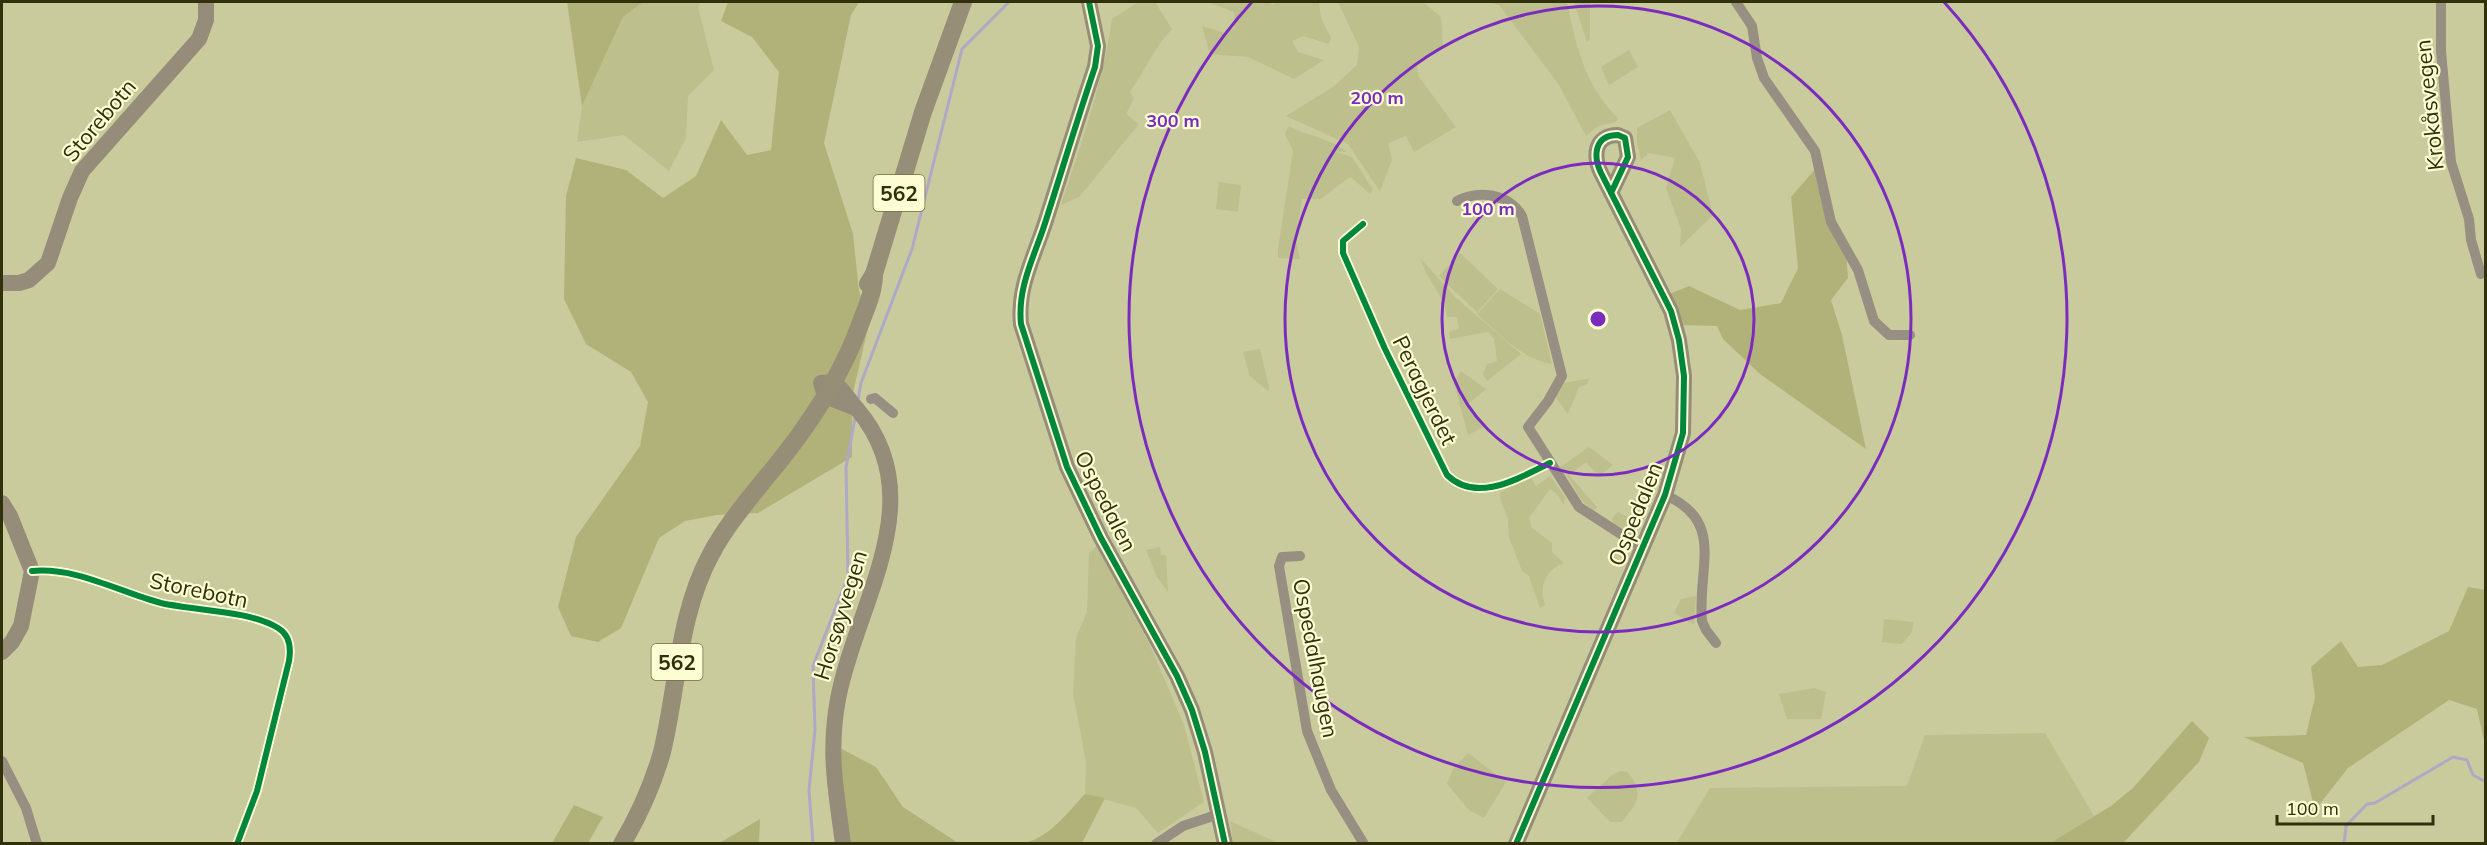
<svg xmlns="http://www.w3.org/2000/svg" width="2487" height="845" viewBox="0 0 2487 845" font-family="Mulish,sans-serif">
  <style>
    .green { fill: #bdbf8d }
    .forest { fill: #b1b27a }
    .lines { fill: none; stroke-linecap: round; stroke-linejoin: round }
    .stream { stroke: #aea9c5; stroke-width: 3 }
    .street { stroke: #988f83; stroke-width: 10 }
    .secondary { stroke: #958c79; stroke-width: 16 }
    .primary { stroke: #968e76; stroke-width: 18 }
    .cycleway-casing { stroke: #fcfdd3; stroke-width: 10 }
    .cycleway { stroke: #00873e; stroke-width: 6 }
    .ring { fill: none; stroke: #7b2cbf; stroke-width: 3 }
    .labels { text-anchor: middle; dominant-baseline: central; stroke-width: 4.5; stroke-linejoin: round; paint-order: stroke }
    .shield { fill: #fcfdd3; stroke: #6d6e47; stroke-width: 1.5 }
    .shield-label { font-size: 21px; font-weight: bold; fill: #30300b }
    .street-label { font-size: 22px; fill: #30300b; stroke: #fcfdd3 }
    .centre { fill: #7b2cbf; stroke: #fcfdd3; stroke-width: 3 }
    .ring-label { font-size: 18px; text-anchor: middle; font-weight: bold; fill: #7b2cbf; stroke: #fcfdd3; stroke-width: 4.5; stroke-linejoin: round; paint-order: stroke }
  </style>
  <rect width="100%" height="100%" fill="#cacb9d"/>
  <g class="green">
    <polygon points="643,2 700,2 698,7 714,70 688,96 686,138 669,171 624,135 577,142 582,106 623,17"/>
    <path d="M1138 2H1155L1172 29C1156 45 1144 72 1130 92L1134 98 1126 114 1139 124 1079 197 1061 205C1081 144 1103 83 1112 19Z"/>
    <polygon points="1213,2 1270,2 1272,5 1278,2 1319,2 1321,18 1331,38 1329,44 1303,36 1292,41 1298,52 1324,60 1294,79 1248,57 1210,54 1202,26 1225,33 1235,28 1234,12 1210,3"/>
    <polygon points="1338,2 1423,2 1441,17 1443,49 1416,63 1419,77 1456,127 1414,152 1406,136 1388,143 1392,160 1380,191 1348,144 1286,116 1333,87 1357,65 1359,47"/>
    <path d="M1485 2H1567C1576 46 1585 86 1618 118L1616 122 1598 126 1586 136 1559 85 1499 5Z"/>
    <polygon points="1574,2 1590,2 1590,39 1587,42"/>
    <polygon points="1629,50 1638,67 1609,85 1601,67"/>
    <polygon points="1670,110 1700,163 1713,215 1680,247 1681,229 1666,188 1675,158 1649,153 1641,160 1637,143 1637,128"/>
    <path d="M1289 126C1309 137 1330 138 1347 152L1333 151 1352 157 1373 190 1370 194 1352 178H1348L1321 199H1302L1296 241 1300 259 1278 258V249L1293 151 1285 134Z"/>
    <polygon points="1219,182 1241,185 1238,212 1216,209"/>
    <polygon points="1460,253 1498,289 1477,312 1439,276"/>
    <path d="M1421 259 1455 297 1521 354 1487 381 1483 374 1487 364 1497 361 1494 339 1488 332 1450 339 1449 332 1459 328 1457 317H1447C1444 294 1426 280 1421 259Z"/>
    <path d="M1500 289 1540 314 1552 364C1522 359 1499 334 1477 314Z"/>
    <polygon points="1260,349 1269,387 1268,391 1250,376 1243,352"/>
    <polygon points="1461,371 1486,389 1468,404 1484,427 1468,435 1454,383"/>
    <polygon points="1590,378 1586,385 1579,387 1568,414 1556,398 1564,383"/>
    <polygon points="1589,447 1613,465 1599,476 1586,462 1569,475 1597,507 1594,511 1581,500 1566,474 1564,475 1559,468"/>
    <path d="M1550 476 1565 497 1564 505 1557 494 1550 489 1529 518 1532 528 1552 543V552L1564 563C1545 571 1539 584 1545 605L1540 608 1529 576 1522 571 1509 537 1508 519 1500 499V492L1531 477 1536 486Z"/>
    <polygon points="1618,512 1642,525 1634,535 1613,523 1612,518"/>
    <polygon points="1097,546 1149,643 1184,725 1204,802 1158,833 1136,808 1085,794 1086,762 1073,693 1076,637 1087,612 1089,553"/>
    <polygon points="1160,547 1161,555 1166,555 1168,592 1157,577 1146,550"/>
    <polygon points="1696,596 1694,625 1674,613 1681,599"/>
    <polygon points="1884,619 1914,622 1912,632 1902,644 1882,642"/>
    <polygon points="1814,688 1826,692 1821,719 1787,719 1779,694"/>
    <polygon points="2045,733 2094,816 2050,843 1676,844 1710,788 1907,786 1925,735"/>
    <polygon points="1468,753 1506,782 1484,818 1469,810 1447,784 1453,769"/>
    <path d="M1621 771 1628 772C1645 795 1637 803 1622 822H1610L1587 798 1612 775Z"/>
    <polygon points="1230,821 1278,843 1233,843"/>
  </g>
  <g class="forest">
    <polygon points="567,2 643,2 623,17 582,106"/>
    <polygon points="728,2 859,2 851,15 824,143 853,234 859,291 870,319 852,397 852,457 758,513 717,515 685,521 659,538 621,628 598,642 571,636 558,607 576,537 640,446 648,402 631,372 586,344 564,299 566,196 576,158 626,170 663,198 696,176 721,120 747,155 771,150 779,72 752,37 721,21"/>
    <polygon points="1817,167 1846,250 1848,278 1831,300 1842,335 1866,449 1760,374 1723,339 1717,326 1682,325 1669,294 1689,286 1740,310 1781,303 1798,268 1791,197"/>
    <polygon points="2468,587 2485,590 2485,745 2477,709 2449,700 2348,768 2315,810 2303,763 2244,737 2306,735 2315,697 2311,667 2341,641 2358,667 2382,665 2449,631"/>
    <polygon points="2192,721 2209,738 2199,762 2123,843 2050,843 2111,806 2133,788"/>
    <polygon points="836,746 876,767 903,807 958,843 849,843"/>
    <path d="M1085 794 1105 798 1082 843H1025C1051 836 1067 813 1085 794Z"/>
    <polygon points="574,805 603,817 588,843 552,843"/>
    <polygon points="760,819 759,843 717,843 723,841"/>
  </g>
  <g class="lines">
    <g class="stream">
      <polyline points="858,400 861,383 912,249 962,49 1009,2"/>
      <polyline points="813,844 809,790 815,730 813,666 848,576 846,467 855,418"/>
      <polyline points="2344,844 2346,826 2367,804 2375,803 2453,757 2467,760 2473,775 2486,782"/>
    </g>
    <g class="street">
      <polyline points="1736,2 1752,26 1757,58 1764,78 1815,151 1831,222 1858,270 1874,321 1889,335 1910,335"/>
      <polyline points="2441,2 2441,51 2451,162 2469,219 2471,240 2481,274"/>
      <path d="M1457 201C1479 190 1508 193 1522 216L1562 376 1548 401 1528 427 1579 507 1641 547"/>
      <path d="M1363 224 1343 241V253L1385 349 1447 475C1477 504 1519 478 1550 463"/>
      <polyline points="871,399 875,398 893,413"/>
      <path d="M1665 495C1726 521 1697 568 1702 621L1706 630 1716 643"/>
      <polyline points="1300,556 1282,557 1279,566 1307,731 1331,790 1364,844"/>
      <path d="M32 571C77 567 119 592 161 603 195 611 248 610 278 628 290 635 291 649 289 661L257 791 237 844"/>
      <polyline points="2,761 26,808 37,844"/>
      <polyline points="1156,844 1183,826 1219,814"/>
    </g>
    <g class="secondary">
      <path d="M1089 2 1098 46 1095 67C1078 117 1063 167 1047 217 1036 254 1017 285 1021 324L1067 467 1101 538 1177 676 1192 710 1205 752 1225 844"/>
      <polyline points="2,283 19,283 29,280 48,263 70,198 82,171 199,39 206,20 206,2"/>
      <polyline points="2,503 10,516 32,571 21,626 12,642 2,652"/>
      <path d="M843 844C836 790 828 753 838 699 856 603 934 499 857 409 849 400 844 391 834 382L821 383 825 396 856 408"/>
      <path d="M1516 844 1665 495 1683 433 1684 376 1679 340 1671 311 1601 173C1593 156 1594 135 1618 135L1625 138 1628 157 1611 193"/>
    </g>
    <g class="primary">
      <polyline points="868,284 874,274 923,112 963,2"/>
      <path d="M622 844C639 815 653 784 662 752 678 686 678 615 711 554 726 526 745 504 764 480 804 433 840 381 861 322 867 306 874 291 874 274"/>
    </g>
    <g class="cycleway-casing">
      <g id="cycleway">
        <path d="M1089 2 1098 46 1095 67C1078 117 1063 167 1047 217 1036 254 1017 285 1021 324L1067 467 1101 538 1177 676 1192 710 1205 752 1225 844"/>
        <path d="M1363 224 1343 241V253L1385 349 1447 475C1477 504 1519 478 1550 463"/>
        <path d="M32 571C77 567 119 592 161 603 195 611 248 610 278 628 290 635 291 649 289 661L257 791 237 844"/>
        <path d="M1516 844 1665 495 1683 433 1684 376 1679 340 1671 311 1601 173C1593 156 1594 135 1618 135L1625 138 1628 157 1611 193"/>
      </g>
    </g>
    <use href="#cycleway" class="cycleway"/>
  </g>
  <g class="ring">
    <circle cx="1598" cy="319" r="156"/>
    <circle cx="1598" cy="319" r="313"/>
    <path d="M1944 2A469 469 0 1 1 1252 2"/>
  </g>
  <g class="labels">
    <g class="shield">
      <rect x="873.5" y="175" width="51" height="36" rx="4.5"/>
      <rect x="651.5" y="644" width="51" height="36" rx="4.5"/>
    </g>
    <g class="shield-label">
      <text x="899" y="193">562</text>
      <text x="677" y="662">562</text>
    </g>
    <g class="street-label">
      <text transform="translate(2429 105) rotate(-96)">Krokåsvegen</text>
      <text transform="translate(99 120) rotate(-50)">Storebotn</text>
      <text transform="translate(1425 390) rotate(64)">Peragjerdet</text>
      <text transform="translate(1106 501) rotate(63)">Ospedalen</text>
      <text transform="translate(1635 514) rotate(-68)">Ospedalen</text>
      <text transform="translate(199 590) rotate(12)">Storebotn</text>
      <text transform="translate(840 615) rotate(-73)">Horsøyvegen</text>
      <text transform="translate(1316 658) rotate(79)">Ospedalhaugen</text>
    </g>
  </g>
  <circle cx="1598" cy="319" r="9" class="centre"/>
  <g class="ring-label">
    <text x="1377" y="104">200 m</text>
    <text x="1173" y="127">300 m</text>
    <text x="1488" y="215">100 m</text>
  </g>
  <rect width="2487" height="845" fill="none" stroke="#30300b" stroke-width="6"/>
  <path d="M2277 815v9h156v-9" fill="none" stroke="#30300b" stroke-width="3"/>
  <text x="2286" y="815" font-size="18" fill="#30300b" stroke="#fcfdd3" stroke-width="4.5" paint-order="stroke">100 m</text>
</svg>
